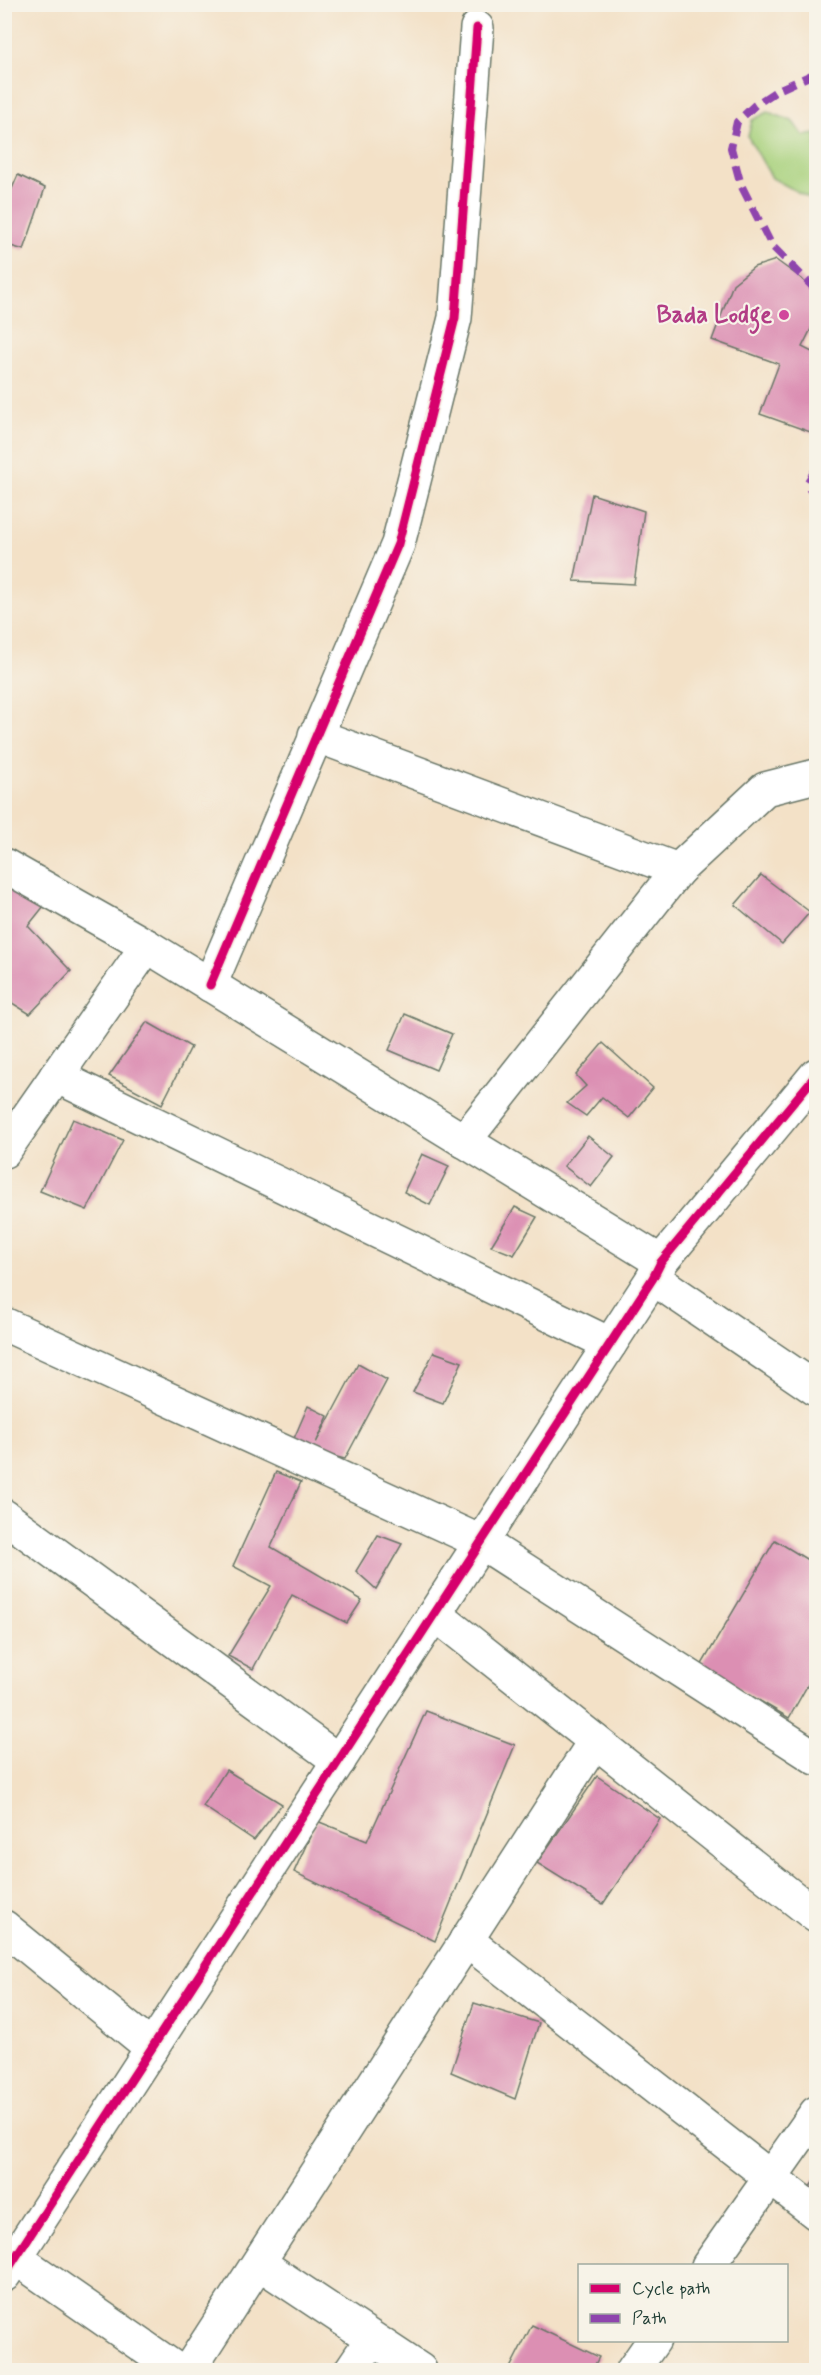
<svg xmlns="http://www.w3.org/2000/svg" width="821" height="2375" viewBox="0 0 821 2375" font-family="Mynerve,sans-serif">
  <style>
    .green { fill: #a8d17d; stroke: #648758; stroke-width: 1.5 }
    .building { fill: #dc8fb3 }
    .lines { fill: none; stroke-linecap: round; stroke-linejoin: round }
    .minor-casing { stroke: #697667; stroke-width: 36 }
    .minor { stroke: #fff; stroke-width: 33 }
    .quiet { stroke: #8e44ad; stroke-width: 8; stroke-dasharray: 15 8; stroke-linecap: butt }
    .cycleway-casing { stroke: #f7f3e8; stroke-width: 13 }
    .cycleway { stroke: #d6006c; stroke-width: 9 }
    .hotel-dot { fill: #d1479c; stroke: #f7f3e8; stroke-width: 2 }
    .labels { text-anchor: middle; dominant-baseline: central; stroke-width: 4.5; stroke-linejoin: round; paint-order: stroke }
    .hotel-label { font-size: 24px; font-weight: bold; fill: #b23c85; stroke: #f7f3e8; text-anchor: end }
  </style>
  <rect width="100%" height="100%" fill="#f7f3e8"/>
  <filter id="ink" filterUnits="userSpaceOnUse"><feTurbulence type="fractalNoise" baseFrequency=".0167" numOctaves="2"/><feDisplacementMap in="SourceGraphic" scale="12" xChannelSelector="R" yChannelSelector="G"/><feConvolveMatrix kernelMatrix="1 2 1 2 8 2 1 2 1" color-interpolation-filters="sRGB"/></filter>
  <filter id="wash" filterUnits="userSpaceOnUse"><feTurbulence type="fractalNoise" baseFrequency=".008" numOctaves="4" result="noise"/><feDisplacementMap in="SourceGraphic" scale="24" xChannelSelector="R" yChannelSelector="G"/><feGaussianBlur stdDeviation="1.35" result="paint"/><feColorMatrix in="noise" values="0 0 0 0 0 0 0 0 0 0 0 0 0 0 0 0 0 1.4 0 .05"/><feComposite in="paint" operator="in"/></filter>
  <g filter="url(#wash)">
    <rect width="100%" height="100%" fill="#f3e1c7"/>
    <polygon class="green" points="768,112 792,121 804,136 816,134 816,202 772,178 748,137 752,120"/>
    <g id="blocks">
      <g class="building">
        <polygon points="18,175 45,188 24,250 4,244 4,207"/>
        <polygon points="776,260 802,279 816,295 816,319 802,347 816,354 816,369 810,386 816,388 816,434 760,414 779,364 712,340 733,284 754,267"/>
        <polygon points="592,494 644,511 634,584 574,581"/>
        <polygon points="761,875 810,912 782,944 735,905"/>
        <polygon points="11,880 48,901 28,926 71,971 30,1014 4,998 4,889"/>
        <polygon points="405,1014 452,1034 436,1070 389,1050"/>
        <polygon points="147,1022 191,1047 162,1104 109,1076"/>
        <polygon points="603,1043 653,1088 629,1118 602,1097 586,1116 567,1103 586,1086 576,1075"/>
        <polygon points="73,1119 123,1140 87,1210 40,1191"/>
        <polygon points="588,1136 614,1157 591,1187 564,1166"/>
        <polygon points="422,1154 449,1166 430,1205 404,1192"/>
        <polygon points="515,1207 537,1217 514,1255 491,1246"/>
        <polygon points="434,1352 462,1362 443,1403 413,1392"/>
        <polygon points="358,1364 387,1380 345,1459 312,1451 292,1443 308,1406 328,1416 316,1443"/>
        <polygon points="276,1472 301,1482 271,1547 362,1600 347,1623 292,1595 253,1669 228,1656 271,1586 233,1566"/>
        <polygon points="378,1535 402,1544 376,1589 356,1571"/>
        <polygon points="775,1540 816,1565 816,1670 789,1718 701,1666"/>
        <polygon points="426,1711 515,1745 435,1941 294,1872 317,1821 367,1841"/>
        <polygon points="226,1770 282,1804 254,1840 203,1806"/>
        <polygon points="597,1776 660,1819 603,1904 537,1863"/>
        <polygon points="474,2003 539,2023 515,2099 451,2072"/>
        <polygon points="816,2178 816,2207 803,2197"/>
        <polygon points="532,2325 599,2357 592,2370 509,2370"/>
      </g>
    </g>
  </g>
  <g filter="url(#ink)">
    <use href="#blocks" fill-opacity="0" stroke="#697667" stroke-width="1.5"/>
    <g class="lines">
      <g class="minor-casing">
        <g id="minor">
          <polyline points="315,735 678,870"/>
          <polyline points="4,865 147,946 661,1262"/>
          <polyline points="210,985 398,544 455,318 477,28"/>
          <polyline points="56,1076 610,1344"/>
          <polyline points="464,1141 678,870 765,789 816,776"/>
          <polyline points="4,1151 147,946"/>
          <polyline points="653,1278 816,1389"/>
          <polyline points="4,1324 481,1542 816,1758"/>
          <polyline points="4,1516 339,1761"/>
          <polyline points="435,1614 816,1916"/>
          <polyline points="4,1927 152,2048"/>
          <polyline points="466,1940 816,2213"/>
          <polyline points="16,2258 177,2370"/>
          <polyline points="259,2263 420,2370"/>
          <polyline points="708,2266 816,2113"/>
          <polyline points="4,2275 653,1278 661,1262 816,1075"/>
          <polyline points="189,2370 595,1741"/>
          <polyline points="351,2370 372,2339"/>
          <polyline points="633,2370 654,2340"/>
        </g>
      </g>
      <use href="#minor" class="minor"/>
      <g class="quiet">
        <polyline points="816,73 778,90 755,105 737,122 731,148 741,185 772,246 816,290"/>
        <polyline points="816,469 806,485 816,496"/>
      </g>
      <g class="cycleway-casing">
        <g id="cycleway">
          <polyline points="210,985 398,544 455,318 477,28"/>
          <polyline points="4,2275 653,1278 661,1262 816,1075"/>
        </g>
      </g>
      <use href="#cycleway" class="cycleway"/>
    </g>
  </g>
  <circle class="hotel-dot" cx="784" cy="315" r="6"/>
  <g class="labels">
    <g class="hotel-label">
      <text x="772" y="315">Bada Lodge</text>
    </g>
  </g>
  <rect width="821" height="2375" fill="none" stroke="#f7f3e8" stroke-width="24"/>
  <rect x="578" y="2264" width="210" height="78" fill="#f7f3e8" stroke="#a1aaa0" stroke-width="1.5"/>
  <rect x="590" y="2284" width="30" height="9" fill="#d6006c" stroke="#a1aaa0" stroke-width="1.5"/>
  <text x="632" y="2294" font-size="18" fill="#1f3d34">Cycle path</text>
  <rect x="590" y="2314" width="30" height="9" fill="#8e44ad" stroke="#a1aaa0" stroke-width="1.5"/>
  <text x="632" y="2324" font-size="18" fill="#1f3d34">Path</text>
</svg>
